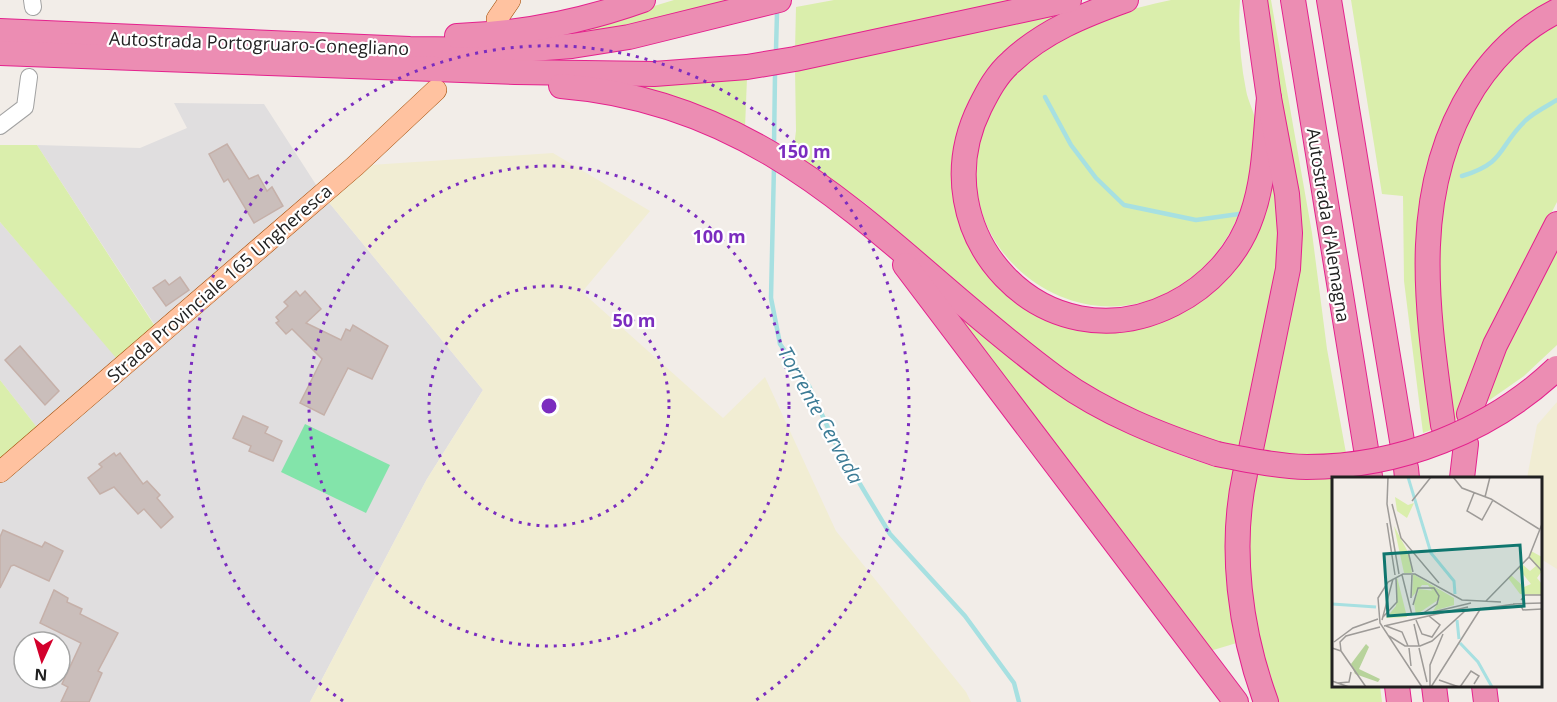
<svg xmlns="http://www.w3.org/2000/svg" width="1557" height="702" viewBox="0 0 1557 702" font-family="'Open Sans',sans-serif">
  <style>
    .residential { fill: #e0dedf; fill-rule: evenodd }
    .farmland { fill: #f1edd3 }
    .grass { fill: #daeeac }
    .pitch { fill: #83e4aa }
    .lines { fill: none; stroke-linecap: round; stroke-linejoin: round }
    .stream { stroke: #a7e0e1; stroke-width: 4.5 }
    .building { fill: #cabebb; stroke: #c5b0a9; stroke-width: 1.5 }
    .minor-casing { stroke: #a2a2a2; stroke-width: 18 }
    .major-casing { stroke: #9f4900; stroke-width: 22 }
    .highway-casing { stroke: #e4218d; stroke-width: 26 }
    .minor { stroke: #fff; stroke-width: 16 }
    .major { stroke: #ffc2a0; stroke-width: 21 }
    .highway { stroke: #ec8db3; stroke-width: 24 }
    .highway-bridge-casing { stroke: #e4218d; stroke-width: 26; stroke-linecap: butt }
    .highway-bridge { stroke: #ec8db3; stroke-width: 24 }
    .ring { fill: none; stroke: #7b2cbf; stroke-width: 3; stroke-dasharray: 3 6 }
    .labels { text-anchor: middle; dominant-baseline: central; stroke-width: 4.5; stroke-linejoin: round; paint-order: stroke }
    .street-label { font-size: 18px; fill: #212121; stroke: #fff }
    .water-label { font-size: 20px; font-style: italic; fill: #3d7c96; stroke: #fff }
    .inset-river { fill: none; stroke: #a7e0e1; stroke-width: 3 }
    .inset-road { fill: none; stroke: #9e9b98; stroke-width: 1.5 }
    .view { fill: #0f766e; fill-opacity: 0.15; stroke: #0f766e; stroke-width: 3 }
    .inset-edge { fill: none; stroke: #212121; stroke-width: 3 }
    .centre { fill: #7b2cbf; stroke: #fff; stroke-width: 3 }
    .ring-label { font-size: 18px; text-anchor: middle; font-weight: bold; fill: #7b2cbf; stroke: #fff; stroke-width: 4.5; stroke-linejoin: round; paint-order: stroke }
  </style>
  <rect width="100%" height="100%" fill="#f2ede8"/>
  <path class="residential" d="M174 103 264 104 322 194 483 390 427 479 310 702H0V472L43 435 0 380V222L123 365 160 333 37 145 140 148 187 128ZM24 642H60V678H24Z"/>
  <g class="farmland">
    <polygon points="553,153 650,211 582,292 723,418 765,377 836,531 966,692 971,702 310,702 427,479 483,390 322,194 355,166"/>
    <polygon points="1557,402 1557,569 1541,559 1540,478 1527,478 1537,425"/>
  </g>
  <g class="grass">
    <polygon points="674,0 742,0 596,36 558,35"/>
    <polygon points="834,0 1044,0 795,51 796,7"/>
    <path d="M1171 0H1240C1238 30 1240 60 1246 90 1248 102 1255 112 1256 125 1258 147 1252 174 1245 196 1234 235 1211 267 1176 288 1087 342 972 270 976 168 977 157 975 142 979 132 988 106 1004 84 1024 66 1032 59 1039 50 1048 45 1085 21 1129 9 1171 0Z"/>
    <polygon points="1264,0 1271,0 1312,233 1327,349 1346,453 1303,455 1257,453 1294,289"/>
    <polygon points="1351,0 1557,0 1535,14 1432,157 1436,428 1423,433 1404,281 1403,196 1382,194"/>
    <polygon points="1065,12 964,125 981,254 1067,318 1196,296 1270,176 1277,174 1280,265 1241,450 1166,427 1089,389 991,314 865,203 793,155 796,131 795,68"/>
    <polygon points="1557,25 1557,202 1494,324 1460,418 1450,422 1438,320 1438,200 1465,121 1501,70 1523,47"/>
    <polygon points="747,78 745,128 638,93 642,86"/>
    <polygon points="0,145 37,145 160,334 123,366 0,222"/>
    <polygon points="1557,238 1557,345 1524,376 1481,406 1481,398"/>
    <path d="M959 307C1043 370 1131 454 1238 471L1240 642 1210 651 953 312Z"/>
    <polygon points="0,380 43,435 0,472"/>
    <polygon points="1253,473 1348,473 1349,478 1334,478 1334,686 1380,686 1382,702 1276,702 1256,639 1246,555"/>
  </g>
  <polygon class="pitch" points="305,424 390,465 366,513 281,472"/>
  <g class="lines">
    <g class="stream">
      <polyline points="776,50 777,13"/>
      <polyline points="1045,97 1071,145 1096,178 1124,205 1196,220 1239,214"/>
      <polyline points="774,146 775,75"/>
      <polyline points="774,166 771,298 780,344 809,386 833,439 890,534 965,616 1014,683 1019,702"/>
      <path d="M1462 176C1507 162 1497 148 1525 121 1533 113 1547 106 1557 100"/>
    </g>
  </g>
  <g class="building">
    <polygon points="227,144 249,179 258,175 267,191 272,187 283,206 254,223 228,179 224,182 209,154"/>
    <polygon points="180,277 189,290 166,306 153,288 165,280 169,285"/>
    <polygon points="296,291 300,296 305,291 321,309 306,323 341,340 346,329 350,331 353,325 388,346 372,379 348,368 324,415 300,403 322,359 292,329 286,334 276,323 279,321 276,317 288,306 284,302"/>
    <polygon points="20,346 59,391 45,405 5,360"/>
    <polygon points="243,416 268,427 265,433 282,441 273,461 249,451 251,446 233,438"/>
    <polygon points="114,453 116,456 120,453 143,484 147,481 160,495 157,498 173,517 161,528 144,509 138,514 114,487 100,494 88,478 102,467 99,464"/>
    <polygon points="3,530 42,547 45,542 63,551 49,581 14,565 11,566 0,588 0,537"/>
    <polygon points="54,590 68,598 67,602 82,609 80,614 118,633 98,671 102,673 89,702 61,702 68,687 62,684 81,643 40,623"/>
  </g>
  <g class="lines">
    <g class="minor-casing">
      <g id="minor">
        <polyline points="32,0 33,7"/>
        <polyline points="0,126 25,107 29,77"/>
      </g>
    </g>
    <g class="major-casing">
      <g id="major">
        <polyline points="497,19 510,0"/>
        <polyline points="0,472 355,166 436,90"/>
      </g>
    </g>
    <g class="highway-casing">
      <g id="highway">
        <path d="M1126 0C1084 15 1044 31 1011 62 997 74 988 91 980 107 918 232 1044 369 1173 304 1209 286 1239 254 1252 215 1265 178 1265 137 1269 98"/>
        <polyline points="1293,0 1366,449"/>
        <polyline points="1329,0 1402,441"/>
        <polyline points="0,31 410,49 518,50 572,46 629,37 779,0"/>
        <path d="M457 36C520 34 584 21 643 0"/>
        <polyline points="0,53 515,72 654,74 747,67 795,59 1069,0"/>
        <path d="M561 86C784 104 892 258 1057 379 1106 414 1160 435 1217 454"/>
        <polyline points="905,265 1236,702"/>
        <polyline points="1469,414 1495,345 1557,224"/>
        <path d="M1443 425C1427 309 1408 191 1474 87 1495 55 1523 28 1557 11"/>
        <polyline points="1251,449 1288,269 1290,233 1287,194 1269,98 1255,0"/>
        <polyline points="1406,468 1407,478"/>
        <path d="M1245 474C1229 548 1240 631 1266 702"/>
        <polyline points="1370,476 1370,478"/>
        <polyline points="1462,478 1466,444"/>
        <polyline points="1397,686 1399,702"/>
        <polyline points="1434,686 1436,702"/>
        <polyline points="1484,686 1486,702"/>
      </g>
    </g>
    <use href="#minor" class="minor"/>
    <use href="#major" class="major"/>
    <use href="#highway" class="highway"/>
    <g class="highway-bridge-casing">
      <path id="highway-bridge" d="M1217 454C1247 460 1277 466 1307 467 1399 467 1491 431 1557 368"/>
    </g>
    <use href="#highway-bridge" class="highway-bridge"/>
  </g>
  <g class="ring">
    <circle cx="549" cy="406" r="120"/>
    <circle cx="549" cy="406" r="240"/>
    <path d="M343 701A360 360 0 1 1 755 701"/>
  </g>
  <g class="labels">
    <g class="street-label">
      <text transform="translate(259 43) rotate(2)">Autostrada Portogruaro-Conegliano</text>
      <text transform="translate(1329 225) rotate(81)">Autostrada d'Alemagna</text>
      <text transform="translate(219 283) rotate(-41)">Strada Provinciale 165 Ungheresca</text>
    </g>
    <g class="water-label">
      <text transform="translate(821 415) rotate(61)">Torrente Cervada</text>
    </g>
  </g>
  <g transform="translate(1332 477)">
    <rect width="210" height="210" fill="#f2ede8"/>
    <path d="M63 20 76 28 82 26 75 41 65 34ZM62 49 77 77 80 96H72ZM199 74 210 80V94L205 101 210 107V118L188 117 176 101 179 98 192 110 199 107 186 91 190 87 198 94 204 89 197 80ZM81 97 122 121V128L101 134 107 124 96 108H90L80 120ZM65 100 75 140 54 141 64 129ZM87 112 103 114 106 123 84 138 82 126Z" fill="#daeeac"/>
    <path d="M34 167 37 170 27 192 48 202 46 205 23 197 19 187Z" fill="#b7d39b"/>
    <path class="inset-river" d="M76 0 99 76 122 104 123 117M0 127 44 130M125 143 127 162M128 166 146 185 160 210"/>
    <path class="inset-road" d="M56 0 55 27 67 97M121 0 130 11 159 22 207 52M142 16 135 34 150 43 161 23M153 20 158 0M80 24 99 0M60 27 69 61 107 106M55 46 63 98M76 74 81 95M197 80 210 94M70 98 80 138M79 121 80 98M189 123 193 118H210M154 124 197 80 210 47M181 127 210 126M81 128 86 111H102L107 119 105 127 90 137M189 129 191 133 210 132M101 135 139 126M51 140 65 125 64 101M50 143 61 102M84 143 90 157 100 160 108 148 97 139M82 147 87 169M52 149 136 130M54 149 70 155 76 169M57 159 73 169H88L100 164 133 134 183 127M2 165 21 151 46 142M0 171 9 174 34 210M77 171 79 189M87 171 95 205M9 174 8 165 14 159 48 150M107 203 127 210M0 204 17 210M6 206 17 205 19 195M90 210 48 146 46 121 56 105 71 97H83L130 123 169 125M98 210V188L111 157M99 210 149 131M128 210 139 194 147 199 142 207"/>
    <path class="view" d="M188 68 192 129 56 139 52 77Z"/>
    <rect width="210" height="210" class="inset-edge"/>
  </g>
  <circle cx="549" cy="406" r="9" class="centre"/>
  <g class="ring-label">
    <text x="804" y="158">150 m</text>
    <text x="719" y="243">100 m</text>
    <text x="634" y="327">50 m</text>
  </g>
  <g transform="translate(42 660) rotate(184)"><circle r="28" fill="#ffffff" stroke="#a6a6a6" stroke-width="1.5"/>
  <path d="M0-4.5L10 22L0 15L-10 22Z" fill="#d3002c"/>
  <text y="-9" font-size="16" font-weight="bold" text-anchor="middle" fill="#212121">N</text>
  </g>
</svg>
